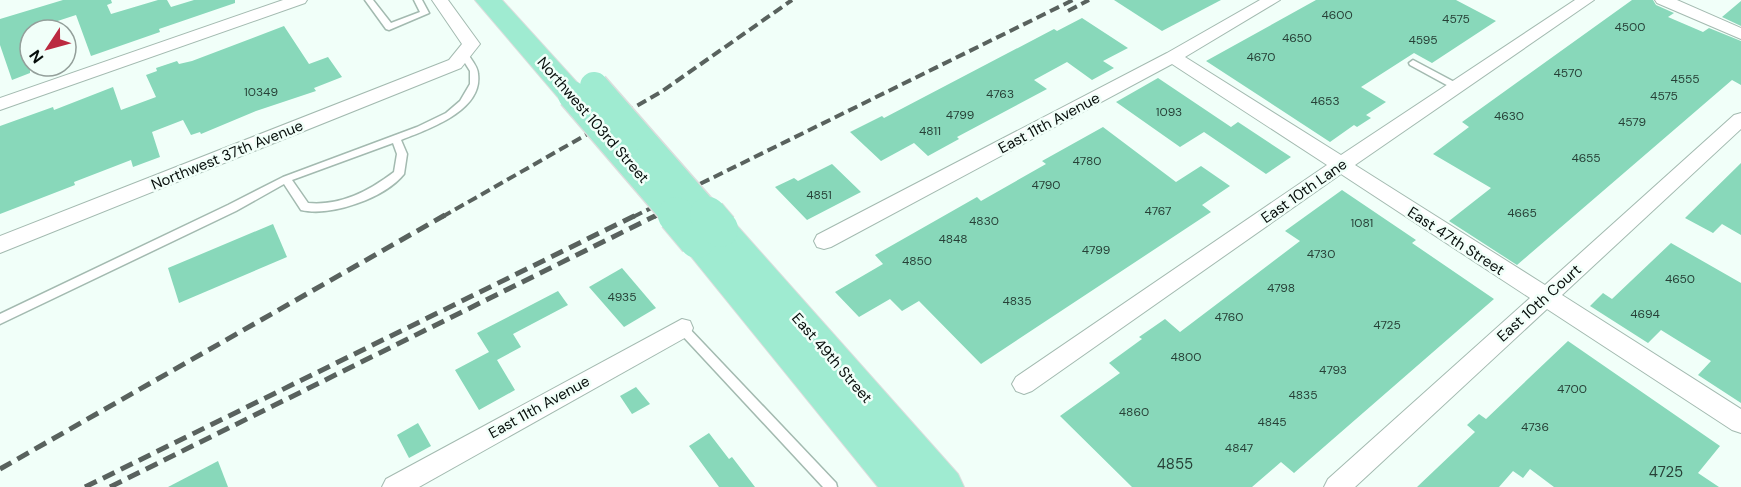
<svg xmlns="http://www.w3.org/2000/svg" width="1741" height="487" viewBox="0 0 1741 487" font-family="'DM Sans',sans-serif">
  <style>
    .building { fill: #88d8ba }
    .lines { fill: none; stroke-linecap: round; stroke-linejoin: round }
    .service-casing { stroke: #a3bab0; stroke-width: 3 }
    .minor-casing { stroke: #a3bab0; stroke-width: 2 }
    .primary-casing { stroke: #dcdddd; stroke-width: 2 }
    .service { fill: #fff; fill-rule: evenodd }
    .minor { fill: #fff; fill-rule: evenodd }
    .primary { fill: #9febd1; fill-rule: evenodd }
    .rail-far1 { stroke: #59625e; stroke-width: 4; stroke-dasharray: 10 5; stroke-linecap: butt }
    .rail { stroke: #59625e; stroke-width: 5; stroke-dasharray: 13 7; stroke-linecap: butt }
    .primary-bridge-far1-casing { stroke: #dcdddd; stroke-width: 31; stroke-linecap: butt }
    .primary-bridge-casing { stroke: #dcdddd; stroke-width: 38; stroke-linecap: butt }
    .primary-bridge-far1 { stroke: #9febd1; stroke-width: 28 }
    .primary-bridge { stroke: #9febd1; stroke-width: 36 }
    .labels { text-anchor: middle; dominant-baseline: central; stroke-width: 5; stroke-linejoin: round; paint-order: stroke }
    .number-label { font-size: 12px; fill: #274037 }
    .street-label { font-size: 15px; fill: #070e0b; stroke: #f1fff9 }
    .near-number-label { font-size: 15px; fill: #274037 }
  </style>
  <rect width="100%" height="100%" fill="#f1fff9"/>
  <g class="building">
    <polygon points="63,0 111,0 112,3 107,5 111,14 158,0 167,0 171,7 194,0 235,0 235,3 159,29 160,32 91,56 76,15 30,30 30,73 12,80 0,45 0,19"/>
    <polygon points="1114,0 1221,0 1162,31"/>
    <polygon points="1316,0 1456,0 1496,21 1432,63 1414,53 1361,87 1386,102 1366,115 1371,118 1357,127 1354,125 1330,142 1206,61"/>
    <polygon points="1632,0 1653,0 1656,5 1674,13 1668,17 1703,32 1709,28 1741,41 1741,85 1732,80 1517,265 1449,221 1491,188 1433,154 1469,127 1462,122"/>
    <polygon points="1741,1 1741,26 1722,17"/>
    <polygon points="1082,18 1128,48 1103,61 1114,68 1092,80 1067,62 1034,80 1047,89 957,137 959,139 928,156 914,143 881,161 850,132 882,116 884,118 1054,29 1057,31"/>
    <polygon points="284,26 309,64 328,57 342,77 314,88 316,91 256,111 201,134 200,132 191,135 183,120 152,132 160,157 133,167 131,160 74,182 75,185 0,214 0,126 53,107 54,110 113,87 121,110 156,97 146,75 157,71 156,68 177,61 179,64 192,61"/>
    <polygon points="1158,78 1231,127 1238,122 1291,157 1266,174 1204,132 1180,147 1116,102"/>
    <polygon points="1103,127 1176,182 1201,166 1230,186 1202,205 1211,212 981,364 919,301 902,311 890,299 859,317 835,292 883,264 875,255 977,197 981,201 1046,164 1042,161"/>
    <polygon points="1741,163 1741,235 1722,224 1713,233 1685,218"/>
    <polygon points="832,164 861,192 807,220 775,187 794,178 798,181"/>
    <polygon points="1342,190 1416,240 1412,243 1494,299 1294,473 1281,462 1252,487 1132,487 1060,416 1120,373 1109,363 1142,339 1139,337 1165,319 1180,332 1300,241 1285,231"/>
    <polygon points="273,224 287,257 179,303 168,268"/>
    <polygon points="1671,243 1741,283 1741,403 1698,375 1711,361 1661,330 1648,343 1590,306 1603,293 1612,299"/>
    <polygon points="622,268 656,308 624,327 589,287"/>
    <polygon points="558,291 568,305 513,334 521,347 497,360 515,390 479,410 455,370 489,352 477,333"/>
    <polygon points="1568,341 1720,446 1698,473 1719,487 1554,487 1530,469 1523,478 1513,471 1499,487 1417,487 1475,432 1467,425 1479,414 1486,419"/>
    <polygon points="636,387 650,404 632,414 620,396"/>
    <polygon points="418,423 431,446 409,458 397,435"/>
    <polygon points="709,433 729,459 732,457 755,487 719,487 689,446"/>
    <polygon points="218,461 228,487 168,487"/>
  </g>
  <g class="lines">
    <g class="service-casing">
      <g id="service">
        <polygon points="365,0 373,0 391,23 420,12 414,0 422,0 429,13 389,30 386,29"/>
        <path d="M464 52 467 53C471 59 478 67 478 74 483 111 428 129 401 140L407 154 404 174C385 198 331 217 301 210L284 184 236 211 0 324V314L228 205 283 177 417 127 446 113 460 101 470 84V71L460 55ZM393 143 397 154 394 172C369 191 341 206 308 203L292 180Z"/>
        <polygon points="1413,60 1460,85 1461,87 1457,90 1454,89 1410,65 1409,63"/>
        <polygon points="682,323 686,325 836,483 837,487 823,487 678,331 676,328 678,325"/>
      </g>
    </g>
    <g class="minor-casing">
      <g id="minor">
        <polygon points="283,0 307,0 305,3 0,110 0,98"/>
        <polygon points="432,0 448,0 480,44 461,68 0,253 0,236 449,60 462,44"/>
        <polygon points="1260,0 1280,0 1185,57 1341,155 1575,0 1594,0 1355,165 1545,285 1734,115 1741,113 1741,129 1562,295 1741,409 1741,433 1732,430 1547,309 1355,487 1324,487 1328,479 1530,298 1341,174 1032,391 1024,394 1016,391 1012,384 1016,377 1327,165 1172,64 831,247 824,249 817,247 814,241 817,235 1167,53"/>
        <polygon points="1655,0 1677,0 1741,28 1741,39 1657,3"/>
        <polygon points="682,319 690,321 693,328 690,335 419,487 382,487 386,479"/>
      </g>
    </g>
    <g class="primary-casing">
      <g id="primary">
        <polygon points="475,0 502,0 582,88 586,95 582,102 572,104 562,102"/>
        <polygon points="720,217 732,220 958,474 964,487 878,487 685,249 681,240 685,231 697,228 704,230 708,220"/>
      </g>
    </g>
    <use href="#service" class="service"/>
    <use href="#minor" class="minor"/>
    <use href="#primary" class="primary"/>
    <g class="rail-far1">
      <polyline points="1068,11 1089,0"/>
      <polyline points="442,217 661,92 792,0"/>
      <polyline points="633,217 1073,0"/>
      <polyline points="654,217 657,215"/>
    </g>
    <g class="rail">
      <polyline points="0,469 445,215"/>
      <polyline points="85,487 636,215"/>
      <polyline points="110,487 657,215"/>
    </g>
    <g class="primary-bridge-far1-casing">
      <g id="primary-bridge-far1">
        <polyline points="594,86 709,217"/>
        <polyline points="572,95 677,217"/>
      </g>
    </g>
    <g class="primary-bridge-casing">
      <g id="primary-bridge">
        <polyline points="676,215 697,240"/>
        <polyline points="708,215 720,229"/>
      </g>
    </g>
    <use href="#primary-bridge-far1" class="primary-bridge-far1"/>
    <use href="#primary-bridge" class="primary-bridge"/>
  </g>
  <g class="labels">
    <g class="number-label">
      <text x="1337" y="15">4600</text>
      <text x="1456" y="19">4575</text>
      <text x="1630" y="27">4500</text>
      <text x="1297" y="38">4650</text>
      <text x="1423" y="40">4595</text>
      <text x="1261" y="57">4670</text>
      <text x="1568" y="73">4570</text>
      <text x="1685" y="79">4555</text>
      <text x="261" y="92">10349</text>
      <text x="1000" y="94">4763</text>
      <text x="1664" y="96">4575</text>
      <text x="1325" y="101">4653</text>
      <text x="1169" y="112">1093</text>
      <text x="960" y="115">4799</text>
      <text x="1509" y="116">4630</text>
      <text x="1632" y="122">4579</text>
      <text x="930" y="131">4811</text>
      <text x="1586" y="158">4655</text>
      <text x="1087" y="161">4780</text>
      <text x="1046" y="185">4790</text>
      <text x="819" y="195">4851</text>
      <text x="1158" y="211">4767</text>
      <text x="1522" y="213">4665</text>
      <text x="984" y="221">4830</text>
      <text x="1362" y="223">1081</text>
      <text x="953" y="239">4848</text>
      <text x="1096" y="250">4799</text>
      <text x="1321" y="254">4730</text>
      <text x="917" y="261">4850</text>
      <text x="1680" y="279">4650</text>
      <text x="1281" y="288">4798</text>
      <text x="622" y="297">4935</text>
      <text x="1017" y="301">4835</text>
      <text x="1645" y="314">4694</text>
      <text x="1229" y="317">4760</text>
      <text x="1387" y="325">4725</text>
      <text x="1186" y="357">4800</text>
      <text x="1333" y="370">4793</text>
      <text x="1572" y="389">4700</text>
      <text x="1303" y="395">4835</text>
      <text x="1134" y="412">4860</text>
      <text x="1272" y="422">4845</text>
      <text x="1535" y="427">4736</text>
      <text x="1239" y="448">4847</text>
    </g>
    <g class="street-label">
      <text transform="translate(593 120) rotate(49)">Northwest 103rd Street</text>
      <text transform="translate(1049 123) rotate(-28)">East 11th Avenue</text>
      <text transform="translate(227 155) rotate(-22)">Northwest 37th Avenue</text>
      <text transform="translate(1304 191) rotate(-35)">East 10th Lane</text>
      <text transform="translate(1456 241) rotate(33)">East 47th Street</text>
      <text transform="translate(1539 303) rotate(-42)">East 10th Court</text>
      <text transform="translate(832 358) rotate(49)">East 49th Street</text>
      <text transform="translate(539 407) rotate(-29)">East 11th Avenue</text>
    </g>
    <g class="near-number-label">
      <text x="1175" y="464">4855</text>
      <text x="1666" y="472">4725</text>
    </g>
  </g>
  <g transform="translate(48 48) rotate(234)"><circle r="28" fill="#f1fff9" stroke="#939f9a" stroke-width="1.5"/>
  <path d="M0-4.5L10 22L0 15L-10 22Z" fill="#bb2a40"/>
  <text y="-9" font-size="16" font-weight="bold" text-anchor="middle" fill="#070e0b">N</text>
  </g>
</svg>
